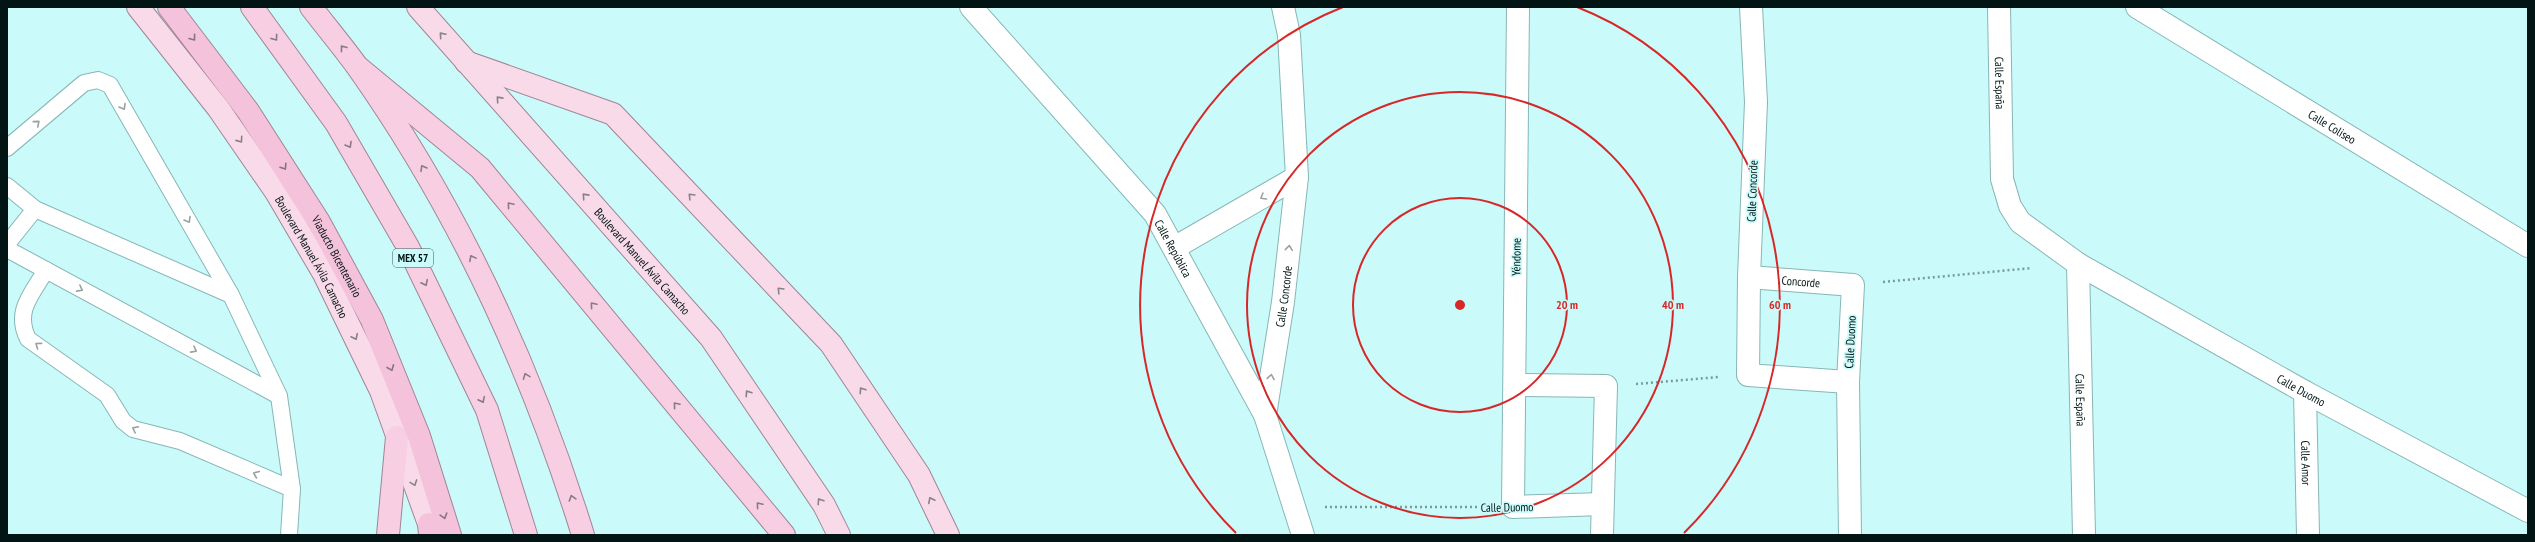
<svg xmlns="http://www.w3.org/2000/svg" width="2535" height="542" viewBox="0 0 2535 542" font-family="'PT Sans Narrow',sans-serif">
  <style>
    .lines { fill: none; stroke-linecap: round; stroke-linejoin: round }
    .service-casing { stroke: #88b6b6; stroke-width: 18 }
    .minor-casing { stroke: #88b6b6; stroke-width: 24 }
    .tertiary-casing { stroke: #88b6b6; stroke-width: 24 }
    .primary-casing { stroke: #a08595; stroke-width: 24 }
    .trunk-casing { stroke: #a08595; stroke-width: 24 }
    .motorway-casing { stroke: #a08595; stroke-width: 24 }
    .path { stroke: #789b9b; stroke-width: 2.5; stroke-dasharray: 2 3; stroke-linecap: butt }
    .service { stroke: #fff; stroke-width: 16 }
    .minor { stroke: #fff; stroke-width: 22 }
    .tertiary { stroke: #fff; stroke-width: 22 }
    .primary { stroke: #f9dae9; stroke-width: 22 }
    .trunk { stroke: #f7cee2; stroke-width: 22 }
    .motorway { stroke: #f5c2db; stroke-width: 22 }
    .oneway { stroke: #8a8189 }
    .oneway2 { stroke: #887481 }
    .oneway3 { stroke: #897a85 }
    .oneway4 { stroke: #9aa1a1 }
    .ring { fill: none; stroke: #d62828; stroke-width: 2 }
    .labels { text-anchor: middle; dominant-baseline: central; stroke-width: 3.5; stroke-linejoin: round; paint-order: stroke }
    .shield { fill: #cafafa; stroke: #3f5959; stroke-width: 1 }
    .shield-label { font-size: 11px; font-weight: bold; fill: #031414 }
    .street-label { font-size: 12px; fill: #031414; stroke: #cafafa }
    .centre { fill: #d62828; stroke: #cafafa; stroke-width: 2 }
    .ring-label { font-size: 12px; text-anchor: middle; font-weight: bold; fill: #d62828; stroke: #cafafa; stroke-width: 3.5; stroke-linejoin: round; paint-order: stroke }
  </style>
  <rect width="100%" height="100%" fill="#cafafa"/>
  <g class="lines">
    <g class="service-casing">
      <g id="service">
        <polyline points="7,148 84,83 98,80 110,85 231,295 279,396 292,489 289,535"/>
        <polyline points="7,186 35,209 231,295"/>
        <polyline points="7,244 35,209"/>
        <polyline points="7,249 279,396"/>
        <path d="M46 270C32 294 14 311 28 339L107 395 123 421 133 429 180 441 292 489"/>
      </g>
    </g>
    <g class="minor-casing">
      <g id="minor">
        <polyline points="1518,7 1513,507 1602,504"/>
        <polyline points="1751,7 1756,102 1749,277 1748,375 1848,382"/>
        <path id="s1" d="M1999 7 2002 179 2010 206 2020 222 2078 264 2305 392 2528 511"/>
        <path id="s2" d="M2137 7 2528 246"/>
        <polyline points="1174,248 1297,177"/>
        <path id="s3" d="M2078 264 2084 535"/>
        <path id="s4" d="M1749 277 1853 285 1848 382 1850 535"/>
        <polyline points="1515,385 1606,386 1602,535"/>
        <path id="s5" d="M2305 392 2308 535"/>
        <path id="s6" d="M1265 415 1283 302 1297 177 1289 35 1283 7"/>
      </g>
    </g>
    <g class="tertiary-casing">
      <g id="tertiary">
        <path id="s7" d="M971 7 1155 214 1265 415 1303 535"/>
      </g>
    </g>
    <g class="primary-casing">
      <g id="primary">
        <path id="s8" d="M138 7 218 108 276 192 324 274 381 391 433 535"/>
        <path id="s9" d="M418 7 711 338 824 505 839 535"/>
        <polyline points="466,62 613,114 831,344 919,475 948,535"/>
      </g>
    </g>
    <g class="trunk-casing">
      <g id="trunk">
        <polyline points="252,7 336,123 408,247 487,410 526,535"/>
        <path d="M311 7C327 28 344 48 359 69 459 211 532 370 583 535"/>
        <polyline points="359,68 480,168 784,535"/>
        <polyline points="388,535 397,437"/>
      </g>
    </g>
    <g class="motorway-casing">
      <g id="motorway">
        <path id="s10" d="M169 7 248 111 319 222 372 320 419 436 450 535"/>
        <polyline points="429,524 430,535"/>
      </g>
    </g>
    <g class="path">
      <polyline points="1883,282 2032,268"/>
      <polyline points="1636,384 1719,377"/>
      <polyline points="1325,507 1484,507"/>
    </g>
    <use href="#service" class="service"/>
    <use href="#minor" class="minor"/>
    <use href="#tertiary" class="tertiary"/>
    <use href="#primary" class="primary"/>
    <use href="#trunk" class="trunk"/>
    <use href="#motorway" class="motorway"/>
  </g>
  <defs><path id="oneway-chevron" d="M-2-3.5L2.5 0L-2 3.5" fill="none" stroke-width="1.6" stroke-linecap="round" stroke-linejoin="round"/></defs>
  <g class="oneway">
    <use href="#oneway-chevron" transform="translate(442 35) rotate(-131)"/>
    <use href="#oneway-chevron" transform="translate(499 99) rotate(-132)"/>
    <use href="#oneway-chevron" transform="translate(240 140) rotate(55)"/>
    <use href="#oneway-chevron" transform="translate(585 196) rotate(-132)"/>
    <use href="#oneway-chevron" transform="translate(691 196) rotate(-134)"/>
    <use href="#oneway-chevron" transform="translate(780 290) rotate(-134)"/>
    <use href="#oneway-chevron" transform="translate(355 337) rotate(64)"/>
    <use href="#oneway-chevron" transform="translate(862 390) rotate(-124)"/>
    <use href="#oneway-chevron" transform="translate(748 393) rotate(-124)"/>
    <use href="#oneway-chevron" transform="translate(414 483) rotate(70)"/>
    <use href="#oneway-chevron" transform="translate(931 500) rotate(-117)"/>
    <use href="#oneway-chevron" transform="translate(820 501) rotate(-123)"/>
  </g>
  <g class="oneway2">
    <use href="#oneway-chevron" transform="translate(193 38) rotate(53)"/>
    <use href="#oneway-chevron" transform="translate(284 167) rotate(57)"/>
    <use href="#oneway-chevron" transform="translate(391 368) rotate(68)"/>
    <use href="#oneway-chevron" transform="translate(444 516) rotate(73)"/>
  </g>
  <g class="oneway3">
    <use href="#oneway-chevron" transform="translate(275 38) rotate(54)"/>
    <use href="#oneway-chevron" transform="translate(343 48) rotate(-128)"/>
    <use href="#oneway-chevron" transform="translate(349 145) rotate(60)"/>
    <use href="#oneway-chevron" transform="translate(423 168) rotate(-120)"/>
    <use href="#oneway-chevron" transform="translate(510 205) rotate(-130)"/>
    <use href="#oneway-chevron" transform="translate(472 258) rotate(-118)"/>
    <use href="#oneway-chevron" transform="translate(425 283) rotate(64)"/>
    <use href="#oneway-chevron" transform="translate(593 305) rotate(-130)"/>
    <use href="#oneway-chevron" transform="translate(526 376) rotate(-111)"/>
    <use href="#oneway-chevron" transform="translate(482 400) rotate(64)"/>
    <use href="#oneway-chevron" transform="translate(676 405) rotate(-130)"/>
    <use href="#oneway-chevron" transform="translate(572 498) rotate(-107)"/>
    <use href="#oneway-chevron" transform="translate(759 505) rotate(-130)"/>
  </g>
  <g class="oneway4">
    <use href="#oneway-chevron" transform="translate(123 107) rotate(60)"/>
    <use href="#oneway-chevron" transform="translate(37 123) rotate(-40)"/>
    <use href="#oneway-chevron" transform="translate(1263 197) rotate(150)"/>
    <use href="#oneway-chevron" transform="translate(188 220) rotate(60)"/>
    <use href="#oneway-chevron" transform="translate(1289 248) rotate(-84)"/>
    <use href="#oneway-chevron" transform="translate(80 289) rotate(28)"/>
    <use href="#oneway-chevron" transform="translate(38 345) rotate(-144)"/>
    <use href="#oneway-chevron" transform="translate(194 350) rotate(28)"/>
    <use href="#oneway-chevron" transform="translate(1271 377) rotate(-81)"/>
    <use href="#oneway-chevron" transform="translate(135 429) rotate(-153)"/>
    <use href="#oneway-chevron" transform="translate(256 474) rotate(-157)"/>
  </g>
  <g class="ring">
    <circle cx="1460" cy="305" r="107"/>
    <circle cx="1460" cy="305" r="213"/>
    <path d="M1236 533A320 320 0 0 1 1343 7M1577 7A320 320 0 0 1 1684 533"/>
  </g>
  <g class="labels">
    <rect class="shield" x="393" y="249" width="40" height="18" rx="3"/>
    <g class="shield-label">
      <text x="413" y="258">MEX 57</text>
    </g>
    <g class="street-label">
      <text stroke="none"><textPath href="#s1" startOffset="76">Calle España</textPath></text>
      <text stroke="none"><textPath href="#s2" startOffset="229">Calle Coliseo</textPath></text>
      <text transform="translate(1752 191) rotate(-88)">Calle Concorde</text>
      <text stroke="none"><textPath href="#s7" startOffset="316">Calle República</textPath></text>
      <text stroke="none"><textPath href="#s10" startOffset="301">Viaducto Bicentenario</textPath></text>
      <text stroke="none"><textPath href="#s8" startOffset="305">Boulevard Manuel Ávila Camacho</textPath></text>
      <text transform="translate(1516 257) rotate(-89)">Yéndome</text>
      <text stroke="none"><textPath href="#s9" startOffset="339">Boulevard Manuel Ávila Camacho</textPath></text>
      <text stroke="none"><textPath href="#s4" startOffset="52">Concorde</textPath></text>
      <text stroke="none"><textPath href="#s6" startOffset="120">Calle Concorde</textPath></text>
      <text transform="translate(1850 342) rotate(-87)">Calle Duomo</text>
      <text stroke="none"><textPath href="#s1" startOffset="547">Calle Duomo</textPath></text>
      <text stroke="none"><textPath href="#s3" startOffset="136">Calle España</textPath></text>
      <text stroke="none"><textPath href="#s5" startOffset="71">Calle Amor</textPath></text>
      <text transform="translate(1507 507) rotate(-1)">Calle Duomo</text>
    </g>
  </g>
  <circle cx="1460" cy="305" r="6" class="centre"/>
  <g class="ring-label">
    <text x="1567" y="309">20 m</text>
    <text x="1673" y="309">40 m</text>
    <text x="1780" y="309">60 m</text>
  </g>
  <rect width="2535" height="542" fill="none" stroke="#031414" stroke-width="16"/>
</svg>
